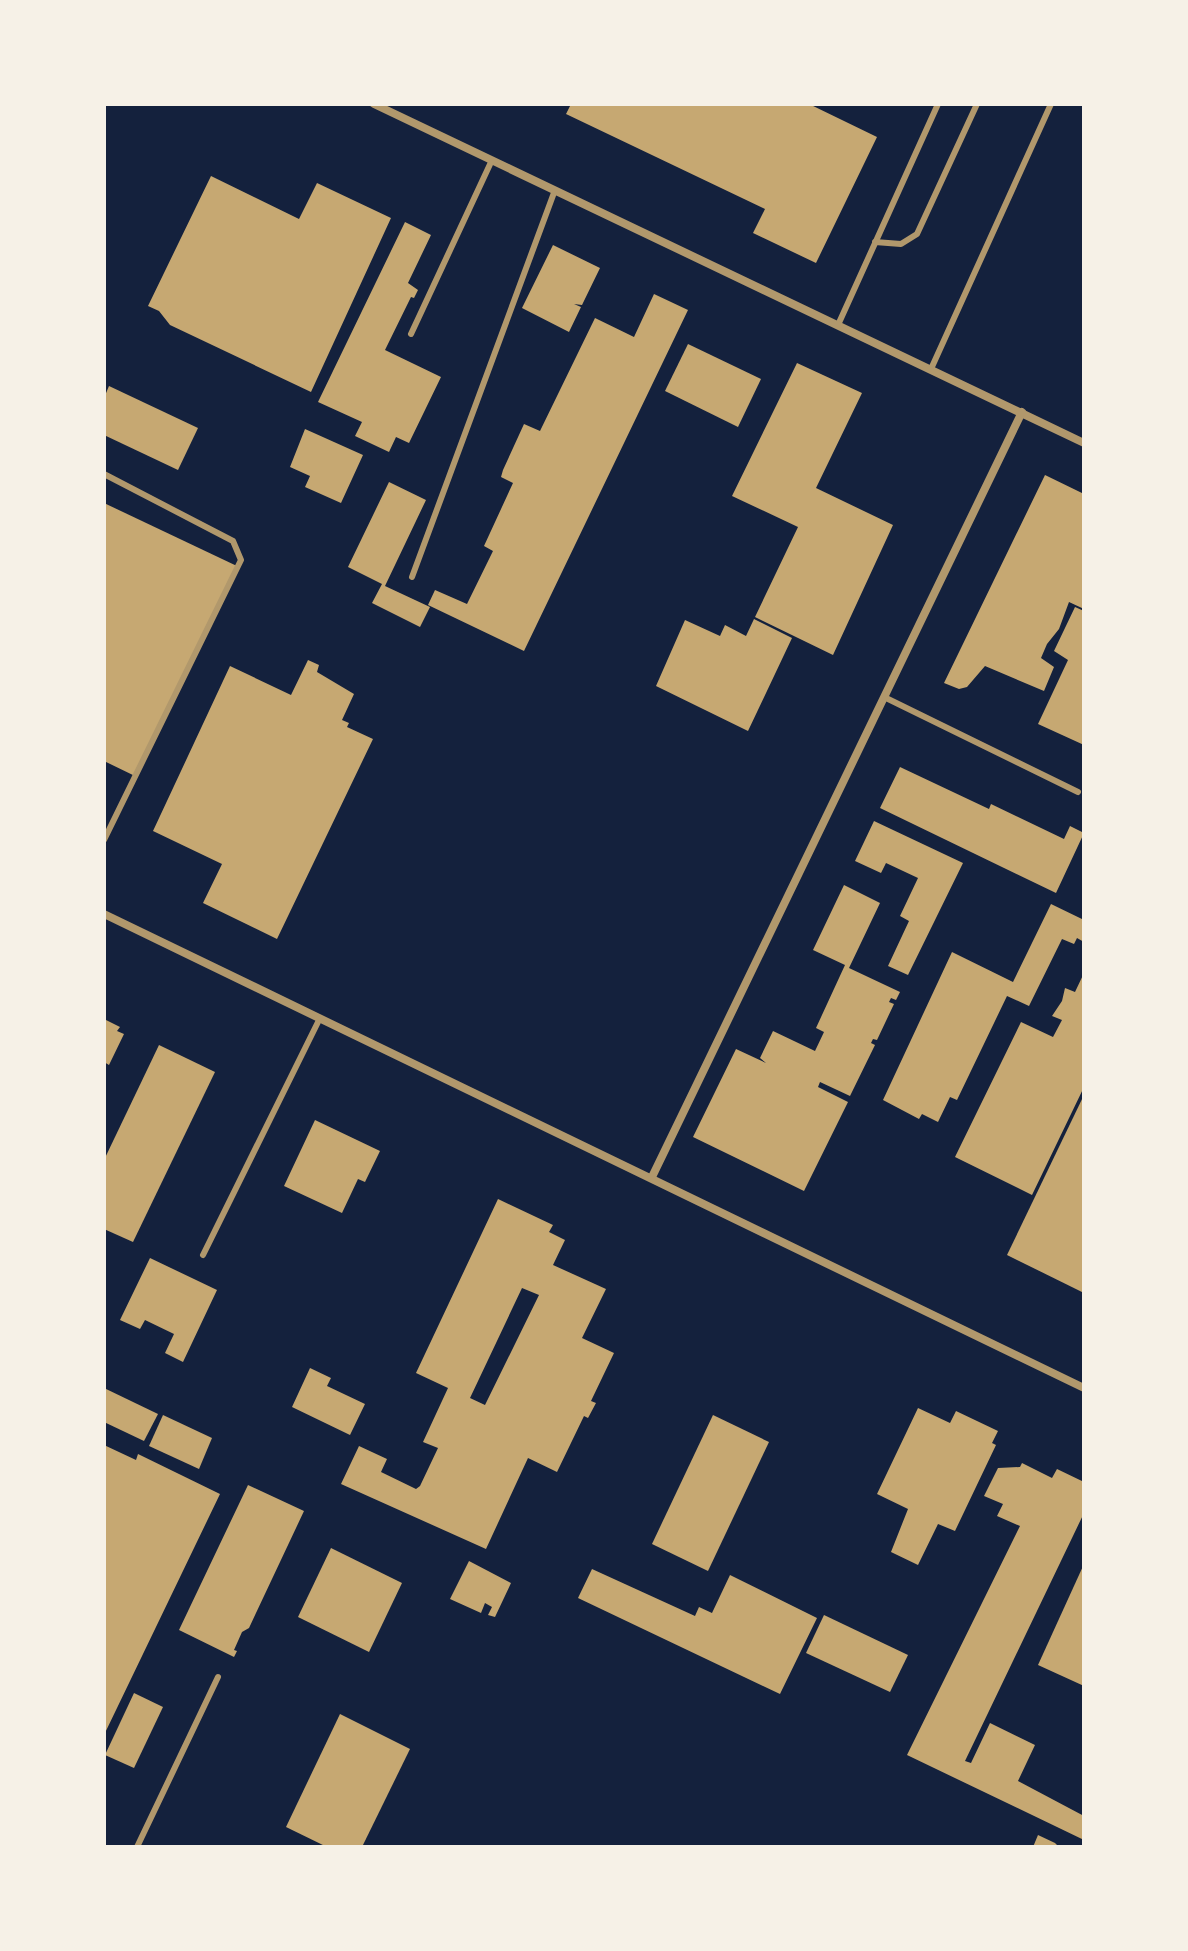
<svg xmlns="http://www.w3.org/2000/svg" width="1188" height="1951" viewBox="0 0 1188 1951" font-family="'PT Sans',sans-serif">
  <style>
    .building { fill: #c6a872; fill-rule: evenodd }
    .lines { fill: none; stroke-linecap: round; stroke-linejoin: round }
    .service { stroke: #b1986c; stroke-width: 6 }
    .minor { stroke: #b1986c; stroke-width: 8 }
  </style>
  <rect width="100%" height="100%" fill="#14213d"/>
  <g class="building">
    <polygon points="571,104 809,104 877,137 816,263 753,233 765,209 566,114"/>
    <polygon points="211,176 299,219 317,183 391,218 311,392 170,325 159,311 148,306"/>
    <polygon points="405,222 431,235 408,283 418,290 414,298 411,297 385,350 441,377 409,443 396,437 389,452 355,436 362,422 318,402"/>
    <polygon points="553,245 600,268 582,305 574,304 581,307 569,332 522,308"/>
    <polygon points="654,294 688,310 524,651 428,605 435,590 467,604 493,551 484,546 513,483 501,477 503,470 524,424 540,431 595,318 634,337"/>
    <polygon points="688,344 761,379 738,427 665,391"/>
    <polygon points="797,363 862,393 816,488 893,525 833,655 755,617 798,527 732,496"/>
    <polygon points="109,386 198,428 178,470 104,435 104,398"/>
    <polygon points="305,429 363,455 341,503 305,487 310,476 290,467"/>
    <polygon points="1045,475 1084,494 1084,609 1069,602 1059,629 1047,644 1041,658 1054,667 1044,691 985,666 967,687 959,689 944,683"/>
    <polygon points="389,482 426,500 385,586 430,607 420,627 372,603 382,584 348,567"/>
    <polygon points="104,503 239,567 137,777 104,761"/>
    <polygon points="1075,607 1084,611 1084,745 1038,724 1068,660 1054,651"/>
    <polygon points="754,619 792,638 748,731 656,686 685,620 720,636 725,625 746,636"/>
    <polygon points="308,660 319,665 317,672 354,694 342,720 349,723 347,727 373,739 277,939 203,903 222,864 153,831 230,666 291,695"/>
    <polygon points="900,767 989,809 991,804 1064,839 1070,826 1084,833 1056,893 880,808"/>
    <polygon points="874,821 963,863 908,975 888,966 909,921 900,916 918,878 886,863 881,873 855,861"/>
    <polygon points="844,885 880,903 849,968 900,992 896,1000 891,998 889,1002 894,1004 877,1040 873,1039 871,1043 875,1045 850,1096 820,1082 818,1087 848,1102 804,1191 693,1137 736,1049 766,1063 760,1058 773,1031 815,1051 824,1032 816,1028 845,965 813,950"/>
    <polygon points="1051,904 1084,920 1084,942 1077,938 1074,944 1062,939 1029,1006 1007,996 957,1100 950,1097 938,1122 922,1114 919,1119 883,1100 952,952 1013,982"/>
    <polygon points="1084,973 1084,1087 1032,1195 955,1157 1021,1022 1053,1037 1062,1020 1052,1016 1062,1001 1065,988 1075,992"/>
    <polygon points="104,1019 120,1027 117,1031 124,1034 109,1065 104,1062"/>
    <polygon points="159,1045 215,1072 133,1242 104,1229 104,1160"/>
    <polygon points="1084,1095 1084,1293 1007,1255"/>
    <polygon points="315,1120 380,1151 365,1182 358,1179 342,1213 284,1186"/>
    <path d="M498 1199 553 1225 549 1232 565 1240 553 1265 606 1289 582 1338 614 1353 591 1401 596 1403 588 1418 584 1416 557 1472 528 1458 486 1549 341 1484 359 1446 387 1459 381 1472 416 1489 420 1486 438 1448 423 1442 448 1388 416 1373ZM522 1288 539 1295 485 1405 470 1398Z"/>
    <polygon points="150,1258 217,1290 183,1362 165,1353 174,1334 145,1320 140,1329 120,1320"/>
    <polygon points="310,1368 331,1378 327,1386 365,1404 350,1435 292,1407"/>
    <polygon points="104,1388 158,1414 144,1441 104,1422"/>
    <polygon points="918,1408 950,1423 956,1411 998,1431 992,1443 996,1445 955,1531 938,1524 918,1565 891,1552 908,1509 877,1494"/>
    <polygon points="163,1415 212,1438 199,1469 149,1446"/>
    <polygon points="713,1415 769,1442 708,1571 652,1544"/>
    <polygon points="104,1445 136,1460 138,1454 220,1494 104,1735"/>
    <polygon points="1022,1463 1052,1478 1057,1469 1084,1482 1084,1513 965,1761 971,1763 990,1723 1035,1745 1018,1781 1084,1816 1084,1840 907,1755 1020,1526 997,1516 1003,1504 984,1496 998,1468 1020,1467"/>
    <polygon points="248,1485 304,1511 249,1628 242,1632 234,1650 237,1651 234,1657 179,1630"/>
    <polygon points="331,1548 402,1583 369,1652 298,1617"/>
    <polygon points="469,1561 511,1583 495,1617 488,1615 492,1607 485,1603 481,1613 450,1599"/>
    <polygon points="1084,1564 1084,1686 1038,1665"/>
    <polygon points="592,1569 695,1616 699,1607 712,1613 730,1575 817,1618 780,1694 578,1598"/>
    <polygon points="824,1615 908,1655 890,1692 806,1653"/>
    <polygon points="134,1693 163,1707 134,1768 105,1755"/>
    <polygon points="340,1714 410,1749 362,1847 327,1847 286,1827"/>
    <polygon points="1038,1835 1055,1843 1059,1847 1033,1847"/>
  </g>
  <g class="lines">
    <g class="service">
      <polyline points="875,242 901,244 917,234 977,104"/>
      <polyline points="838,325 938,104"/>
      <polyline points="411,334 492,160"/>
      <polyline points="931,369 1051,104"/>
      <polyline points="104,474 233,541 241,560 104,840"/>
      <polyline points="412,577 555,190"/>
      <polyline points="884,697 1078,792"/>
      <polyline points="203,1255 320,1018"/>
      <polyline points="137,1847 218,1677"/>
    </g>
    <g class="minor">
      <polyline points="374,104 1084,443"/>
      <polyline points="104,914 1084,1388"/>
      <polyline points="652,1177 1022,412"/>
    </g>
  </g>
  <rect width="1188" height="1951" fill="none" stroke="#f6f1e7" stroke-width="212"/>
</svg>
